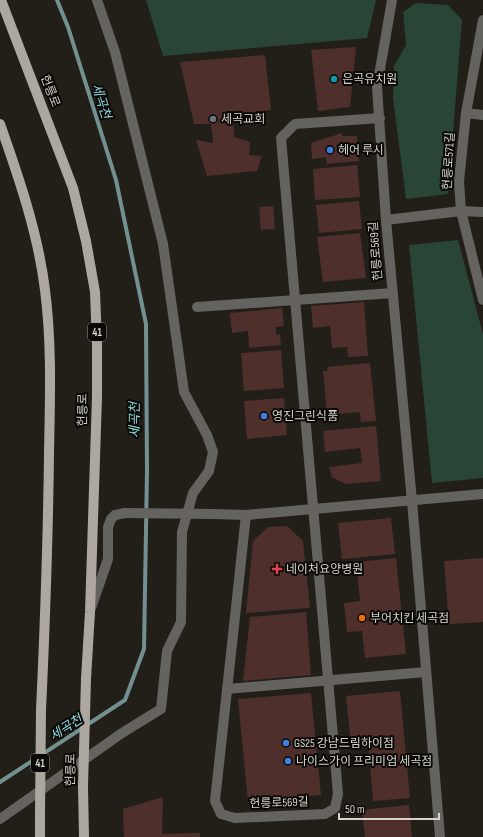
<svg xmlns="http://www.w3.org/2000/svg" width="483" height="837" viewBox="0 0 483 837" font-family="'Sofia Sans Condensed','Noto Sans KR',sans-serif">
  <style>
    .green { fill: #294536 }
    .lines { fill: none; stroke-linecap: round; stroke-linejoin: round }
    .stream { stroke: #739091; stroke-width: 4 }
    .building { fill: #4f2f2c }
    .minor { stroke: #65635f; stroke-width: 10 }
    .major { stroke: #aca79f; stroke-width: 10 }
    .minor-bridge { stroke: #65635f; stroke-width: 10 }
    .major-bridge { stroke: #aca79f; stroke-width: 10 }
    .culture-dot { fill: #0f9aa8; stroke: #0b0906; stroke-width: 1.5 }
    .worship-dot { fill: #6b7280; stroke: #0b0906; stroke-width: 1.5 }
    .shop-dot { fill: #3f7fe0; stroke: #0b0906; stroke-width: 1.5 }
    .health-dot { fill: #e0444e; stroke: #0b0906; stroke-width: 1.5 }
    .food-dot { fill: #e8710a; stroke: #0b0906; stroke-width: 1.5 }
    .labels { text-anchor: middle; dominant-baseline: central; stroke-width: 4; stroke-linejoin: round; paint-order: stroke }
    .shield { fill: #0b0906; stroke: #999793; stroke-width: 1 }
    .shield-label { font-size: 11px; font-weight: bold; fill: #d6d4cf }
    .poi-label { font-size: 12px; fill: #d6d4cf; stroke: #0b0906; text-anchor: start }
    .street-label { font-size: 12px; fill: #d6d4cf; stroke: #0b0906 }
    .water-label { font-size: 13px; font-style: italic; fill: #8fdee4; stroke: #0b0906 }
  </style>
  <rect width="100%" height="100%" fill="#221f18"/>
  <g class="green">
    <polygon points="146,0 376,0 367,38 163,56"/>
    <polygon points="416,3 448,5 462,20 448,194 406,199 393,98 394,66 406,45 403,12"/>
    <polygon points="458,240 483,334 483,478 432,483 409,245"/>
  </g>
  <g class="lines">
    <polyline class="stream" points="0,782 125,700 144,649 147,470 146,324 116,180 68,27 57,0"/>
  </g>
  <g class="building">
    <polygon points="356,47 350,107 318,111 311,50"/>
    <polygon points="265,55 271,110 233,114 234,137 250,142 249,155 262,156 257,171 207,176 196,140 213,143 211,124 194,124 180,62"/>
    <polygon points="342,133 342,136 357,136 359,161 327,164 326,157 312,159 311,143"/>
    <polygon points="357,165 360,197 315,200 313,169"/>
    <polygon points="359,201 362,229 319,233 316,205"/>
    <polygon points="273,206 275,229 261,230 259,207"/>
    <polygon points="360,233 366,278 323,282 317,237"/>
    <polygon points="364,302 368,356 348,357 347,347 332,348 330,326 313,328 311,306"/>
    <polygon points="282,308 284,326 276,327 276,335 280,334 281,345 249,348 248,331 232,333 230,313"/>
    <polygon points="281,350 284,388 244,391 241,353"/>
    <polygon points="370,363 376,421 361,422 360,412 327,415 323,371 328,371 327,367"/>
    <polygon points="284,398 287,435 247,439 244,401"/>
    <polygon points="376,426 381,481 345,484 332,477 329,467 362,463 360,448 325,452 323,431"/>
    <polygon points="391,518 395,554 342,559 338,523"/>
    <polygon points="287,526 303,541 310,608 246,613 253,541 268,527"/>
    <polygon points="396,558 406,654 365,658 362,631 347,632 344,603 360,601 356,562"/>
    <polygon points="483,558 483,622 449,624 444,561"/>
    <polygon points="306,612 311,675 243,681 250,617"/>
    <polygon points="400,691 410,798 373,801 368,742 351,744 346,696"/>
    <polygon points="311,693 321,795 248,802 238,699"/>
    <polygon points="163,797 162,834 200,833 200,837 124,837 123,809"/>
    <polygon points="409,805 412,837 365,837 362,810"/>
  </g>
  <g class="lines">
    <g class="minor">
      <polyline points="392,0 377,87 386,220 412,501 440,837"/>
      <polyline points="483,20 466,113 459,181 461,211 483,300"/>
      <polyline points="466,113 483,115"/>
      <polyline points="386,220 461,211 483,212"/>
      <polyline points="197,307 393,293"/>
      <polyline points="213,514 246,515 483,494"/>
      <polyline points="246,515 215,801 221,814 235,818 325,814 335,808 338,794 281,138 295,124 380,118"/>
      <polyline points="91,608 108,559 108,527 111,519 115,515 125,513"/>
      <polyline points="227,689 426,672"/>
      <polyline points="0,819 122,733 161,709 167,651 181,622 182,532 193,493 209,471 213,452 207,435 184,392 163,244 115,52 97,0"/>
    </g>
    <g class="major">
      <polyline points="1,0 73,188 86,241 95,292 97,344 97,397 90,612 86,679"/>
      <path d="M0 124C19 178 38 233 45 290 52 344 50 399 49 453 48 539 45 625 41 710"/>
      <polyline points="83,786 84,837"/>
      <polyline points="40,815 40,837"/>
    </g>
    <polyline class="minor-bridge" points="125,513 213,514"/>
    <g class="major-bridge">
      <polyline points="83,786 86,679"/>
      <polyline points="40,815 41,710"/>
    </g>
  </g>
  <circle class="culture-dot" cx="334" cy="79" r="4"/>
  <circle class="worship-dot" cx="213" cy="119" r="4"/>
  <g class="shop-dot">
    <circle cx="330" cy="150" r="4"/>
    <circle cx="264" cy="416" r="4"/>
    <circle cx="286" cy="743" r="4"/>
    <circle cx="288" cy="761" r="4"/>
  </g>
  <path class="health-dot" d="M275 563h4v4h4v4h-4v4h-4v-4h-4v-4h4z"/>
  <circle class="food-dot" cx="362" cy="618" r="4"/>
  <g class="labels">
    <g class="shield">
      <rect x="88" y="323" width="18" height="18" rx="3"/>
      <rect x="31" y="754" width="18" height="18" rx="3"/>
    </g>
    <g class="shield-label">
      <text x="97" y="332">41</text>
      <text x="40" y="763">41</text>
    </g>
    <g class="poi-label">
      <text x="342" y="79">은곡유치원</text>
      <text x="221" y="119">세곡교회</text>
      <text x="338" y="150">헤어 루시</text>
      <text x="272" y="416">영진그린식품</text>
      <text x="286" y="569">네이처요양병원</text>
      <text x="370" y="618">부어치킨 세곡점</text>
      <text x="294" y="743">GS25 강남드림하이점</text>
      <text x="296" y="761">나이스가이 프리미엄 세곡점</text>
    </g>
    <g class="street-label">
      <text transform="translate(50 91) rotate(69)">헌릉로</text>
      <text transform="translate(449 161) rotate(-87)">헌릉로571길</text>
      <text transform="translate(376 251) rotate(-95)">헌릉로569길</text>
      <text transform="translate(83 410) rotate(-89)">헌릉로</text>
      <text transform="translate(71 770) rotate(-89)">헌릉로</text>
      <text transform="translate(279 803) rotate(-2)">헌릉로569길</text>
    </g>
    <g class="water-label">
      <text transform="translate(101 101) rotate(72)">세곡천</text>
      <text transform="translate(135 420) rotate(-90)">세곡천</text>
      <text transform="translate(66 728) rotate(-33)">세곡천</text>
    </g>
  </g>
  <path d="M339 813v6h100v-6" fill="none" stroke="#d6d4cf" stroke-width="2"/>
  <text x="345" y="813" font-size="12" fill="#d6d4cf" stroke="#0b0906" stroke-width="3" paint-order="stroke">50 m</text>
</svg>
